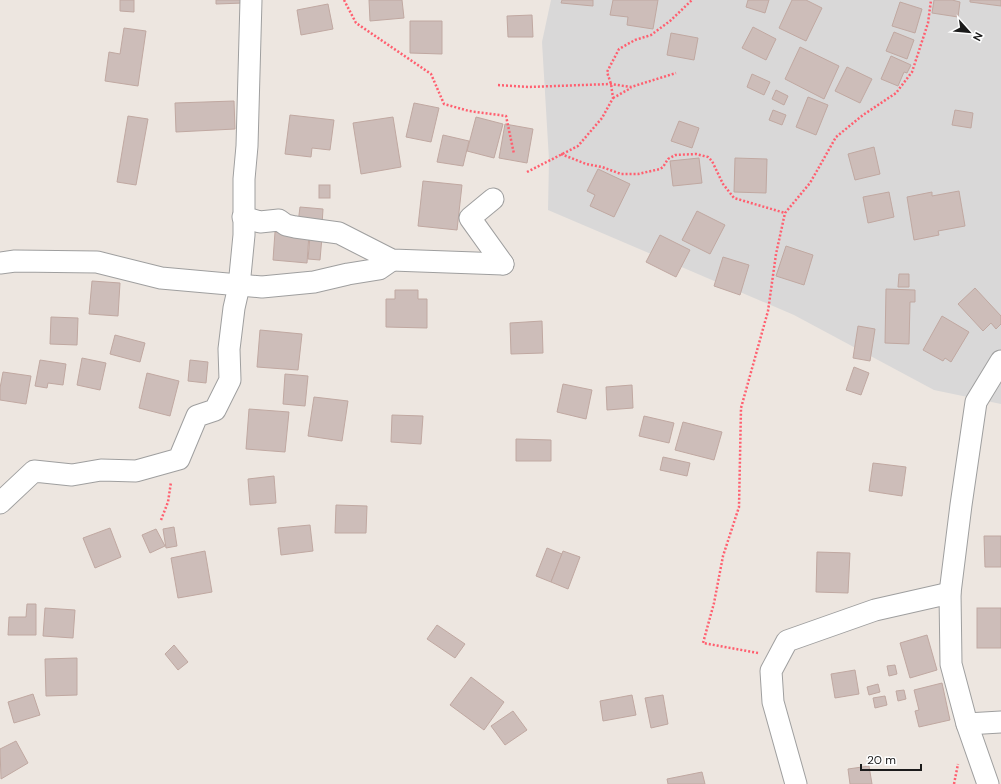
<svg xmlns="http://www.w3.org/2000/svg" width="1001" height="784" viewBox="0 0 1001 784" font-family="'DM Sans',sans-serif">
  <style>
    .residential { fill: #d9d8d8 }
    .building { fill: #cdbdb9; stroke: #c0a8a1 }
    .lines { fill: none; stroke-linecap: round; stroke-linejoin: round }
    .street-casing { stroke: #9f9f9f; stroke-width: 23 }
    .path { stroke: #ff5f6f; stroke-width: 2.5; stroke-dasharray: 2 2; stroke-linecap: butt }
    .street { stroke: #fff; stroke-width: 21 }
  </style>
  <rect width="100%" height="100%" fill="#ede6e0"/>
  <polygon class="residential" points="551,0 1001,0 1001,404 934,390 794,315 548,210 549,160 542,42"/>
  <g class="building">
    <polygon points="120,0 134,0 134,12 120,11"/>
    <polygon points="216,0 244,0 244,3 216,4"/>
    <polygon points="369,0 402,0 404,18 370,21"/>
    <polygon points="562,0 593,0 593,6 561,3"/>
    <polygon points="613,0 658,0 653,29 627,25 628,17 610,15"/>
    <polygon points="748,0 769,0 765,13 746,7"/>
    <polygon points="792,0 806,0 822,8 806,41 779,28"/>
    <polygon points="934,0 952,0 960,2 958,17 932,13"/>
    <polygon points="970,0 1001,0 1001,6 970,2"/>
    <polygon points="900,2 922,9 915,33 892,26"/>
    <polygon points="328,4 333,29 301,35 297,10"/>
    <polygon points="532,15 533,37 508,37 507,16"/>
    <polygon points="410,21 442,21 442,54 410,53"/>
    <polygon points="753,27 776,39 766,60 742,48"/>
    <polygon points="124,28 146,31 138,86 105,81 109,52 120,54"/>
    <polygon points="894,32 914,40 907,59 886,51"/>
    <polygon points="671,33 698,38 694,60 667,55"/>
    <polygon points="800,47 839,66 824,99 785,79"/>
    <polygon points="891,56 911,65 907,73 904,72 898,86 881,79"/>
    <polygon points="847,67 872,79 860,103 835,91"/>
    <polygon points="752,74 770,82 764,95 747,87"/>
    <polygon points="776,90 788,96 784,105 772,99"/>
    <polygon points="808,97 828,105 816,135 796,127"/>
    <polygon points="234,101 235,129 176,132 175,103"/>
    <polygon points="414,103 439,108 431,142 406,137"/>
    <polygon points="773,110 786,115 782,125 769,120"/>
    <polygon points="955,110 973,113 971,128 952,125"/>
    <polygon points="290,115 334,120 330,150 312,148 311,157 285,154"/>
    <polygon points="128,116 148,119 136,185 117,182"/>
    <polygon points="393,117 401,167 361,174 353,123"/>
    <polygon points="476,117 503,124 494,158 467,151"/>
    <polygon points="679,121 699,128 692,148 671,141"/>
    <polygon points="505,124 533,129 527,163 499,158"/>
    <polygon points="443,135 469,141 463,166 437,162"/>
    <polygon points="874,147 880,174 855,180 848,154"/>
    <polygon points="699,158 702,183 673,186 670,161"/>
    <polygon points="735,158 767,159 766,193 734,192"/>
    <polygon points="598,169 630,184 614,217 590,206 595,195 587,191"/>
    <polygon points="423,181 462,185 457,230 418,226"/>
    <rect x="319" y="185" width="11" height="13"/>
    <polygon points="959,191 965,226 938,231 939,235 914,240 907,197 932,192 932,196"/>
    <polygon points="889,192 894,217 868,223 863,197"/>
    <polygon points="300,207 323,209 322,225 298,223"/>
    <polygon points="697,211 725,225 710,254 682,240"/>
    <polygon points="275,232 309,234 307,263 273,260"/>
    <polygon points="660,235 690,250 676,277 646,262"/>
    <polygon points="310,236 322,237 320,260 308,259"/>
    <polygon points="786,246 813,255 804,285 776,276"/>
    <polygon points="723,257 749,265 740,295 714,286"/>
    <polygon points="899,274 909,274 909,287 898,287"/>
    <polygon points="92,281 120,283 118,316 89,314"/>
    <polygon points="975,288 1001,316 1001,324 996,329 991,323 983,331 958,304"/>
    <polygon points="886,289 915,290 915,302 910,302 909,344 885,343"/>
    <polygon points="395,290 418,290 418,299 427,299 427,328 386,327 386,299 395,299"/>
    <polygon points="942,316 969,332 951,362 945,358 943,361 923,350"/>
    <polygon points="51,317 78,318 77,345 50,344"/>
    <polygon points="542,321 543,353 511,354 510,323"/>
    <polygon points="858,326 875,329 870,361 853,358"/>
    <polygon points="260,330 302,334 298,370 257,367"/>
    <polygon points="115,335 145,343 140,362 110,354"/>
    <polygon points="82,358 106,363 100,390 77,385"/>
    <polygon points="40,360 66,364 63,385 48,383 47,388 35,386"/>
    <polygon points="190,360 208,362 206,383 188,381"/>
    <polygon points="854,367 869,373 861,395 846,390"/>
    <polygon points="3,372 31,376 26,404 0,400 0,388"/>
    <polygon points="147,373 179,381 170,416 139,408"/>
    <polygon points="285,374 308,376 305,406 283,404"/>
    <polygon points="563,384 592,390 586,419 557,412"/>
    <polygon points="632,385 633,408 607,410 606,387"/>
    <polygon points="314,397 348,401 342,441 308,436"/>
    <polygon points="249,409 289,412 285,452 246,449"/>
    <polygon points="392,415 423,416 421,444 391,442"/>
    <polygon points="644,416 674,423 669,443 639,436"/>
    <polygon points="683,422 722,432 714,460 675,450"/>
    <polygon points="516,439 551,440 551,461 516,461"/>
    <polygon points="663,457 690,463 687,476 660,470"/>
    <polygon points="873,463 906,467 902,496 869,491"/>
    <polygon points="274,476 276,503 250,505 248,479"/>
    <polygon points="336,505 367,506 366,533 335,533"/>
    <polygon points="310,525 313,551 281,555 278,528"/>
    <polygon points="174,527 177,546 166,548 163,529"/>
    <polygon points="110,528 121,557 95,568 83,538"/>
    <polygon points="156,529 165,546 150,553 142,535"/>
    <polygon points="984,536 1001,536 1001,567 985,567"/>
    <polygon points="547,548 562,554 551,582 536,576"/>
    <polygon points="205,551 212,592 178,598 171,558"/>
    <polygon points="563,551 580,557 568,589 551,582"/>
    <polygon points="817,552 850,553 848,593 816,592"/>
    <polygon points="27,604 36,604 36,635 8,635 9,617 26,617"/>
    <polygon points="45,608 75,610 73,638 43,636"/>
    <rect x="977" y="608" width="24" height="40"/>
    <polygon points="437,625 465,644 455,658 427,639"/>
    <polygon points="927,635 937,670 910,678 900,643"/>
    <polygon points="174,645 188,662 178,670 165,654"/>
    <polygon points="77,658 77,695 46,696 45,659"/>
    <polygon points="895,665 897,674 889,676 887,666"/>
    <polygon points="855,670 859,694 835,698 831,674"/>
    <polygon points="471,677 504,702 484,730 450,705"/>
    <polygon points="942,683 950,720 919,727 915,711 919,710 914,690"/>
    <polygon points="878,684 880,692 869,695 867,687"/>
    <polygon points="904,690 906,699 898,701 896,691"/>
    <polygon points="33,694 40,715 14,723 8,702"/>
    <polygon points="632,695 636,715 603,721 600,701"/>
    <polygon points="663,695 668,724 651,728 645,698"/>
    <polygon points="885,696 887,705 875,708 873,698"/>
    <polygon points="513,711 527,730 505,745 491,726"/>
    <polygon points="16,741 28,763 1,779 0,749"/>
    <polygon points="869,766 872,784 850,784 848,769"/>
    <polygon points="702,772 705,784 668,784 667,779"/>
  </g>
  <g class="lines">
    <g class="street-casing">
      <g id="street">
        <polyline points="493,199 470,218 503,264"/>
        <polyline points="243,217 260,222 279,220 286,225 295,227 339,233 392,260 503,264"/>
        <polyline points="0,263 15,261 97,262 161,278 262,287 314,282 348,274 379,269 392,260"/>
        <polyline points="0,503 34,471 72,475 101,470 136,471 179,459 197,416 215,410 230,380 229,349 234,308 239,286 244,235 244,179 247,146 251,0"/>
        <polyline points="967,724 1001,722"/>
        <polyline points="796,784 773,702 771,671 787,641 875,610 950,593"/>
        <polyline points="988,784 967,724 951,664 950,593 961,505 976,402 1001,361"/>
      </g>
    </g>
    <g class="path">
      <polyline points="344,0 356,23 431,74 444,104 469,111 506,116 514,154"/>
      <polyline points="498,85 528,87 611,84 631,87 676,73"/>
      <polyline points="613,98 631,88"/>
      <polyline points="561,154 586,164 602,167 621,174 638,174 660,169 663,167 668,159 675,155 696,154 708,157 712,161 723,184 734,198 785,213"/>
      <polyline points="527,172 578,146 602,118 613,98 611,84 607,72 619,49 635,40 651,35 670,21 692,0"/>
      <polyline points="161,520 168,502 171,482"/>
      <polyline points="758,653 703,643 714,603 723,556 739,507 741,408 768,311 776,254 785,213 810,183 836,137 863,115 896,93 912,72 928,23 931,0"/>
      <polyline points="954,784 958,764"/>
    </g>
    <use href="#street" class="street"/>
  </g>
  <g transform="translate(969 32) rotate(117)" stroke="#ffffff" stroke-width="3" paint-order="stroke">
  <path d="M0-3L7 15L0 10L-7 15Z" fill="#1b1b1b"/>
  <text y="-6" font-size="11" font-weight="bold" text-anchor="middle" fill="#1b1b1b">N</text>
  </g>
  <path d="M861 764v6h60v-6" fill="none" stroke="#1b1b1b" stroke-width="2"/>
  <text x="867" y="764" font-size="12" fill="#1b1b1b" stroke="#ffffff" stroke-width="3" paint-order="stroke">20 m</text>
</svg>
